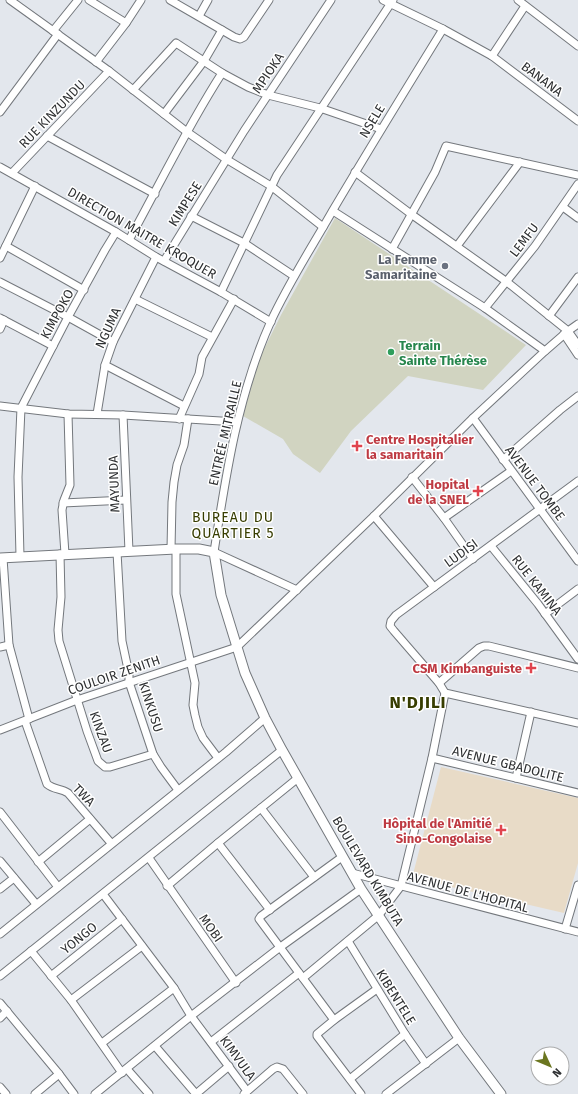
<svg xmlns="http://www.w3.org/2000/svg" width="578" height="1094" viewBox="0 0 578 1094" font-family="'Fira Sans',sans-serif">
  <style>
    .medical { fill: #e8dbc7 }
    .garden { fill: #d1d4c1 }
    .lines { fill: none; stroke-linecap: round; stroke-linejoin: round }
    .minor-casing { stroke: #74787d; stroke-width: 9 }
    .tertiary-casing { stroke: #74787d; stroke-width: 11 }
    .minor { stroke: #fff; stroke-width: 7 }
    .tertiary { stroke: #fff; stroke-width: 9 }
    .worship-dot { fill: #6b7280; stroke: #fff; stroke-width: 1.5 }
    .leisure-dot { fill: #2e9e5b; stroke: #fff; stroke-width: 1.5 }
    .health-dot { fill: #e0444e; stroke: #fff; stroke-width: 1.5 }
    .labels { text-anchor: middle; dominant-baseline: central; stroke-width: 3; stroke-linejoin: round; paint-order: stroke }
    .street-label { font-size: 13px; fill: #2e3032; stroke: #fff }
    .worship-label { font-size: 13px; font-weight: bold; fill: #5b616d; stroke: #fff; text-anchor: end }
    .leisure-label { font-size: 13px; font-weight: bold; fill: #27864d; stroke: #fff; text-anchor: start }
    .health-label { font-size: 13px; font-weight: bold; fill: #be3a42; stroke: #fff; text-anchor: end }
    .neighbourhood-label { font-size: 14px; letter-spacing: 1px; fill: #373d00; stroke: #fff }
    .district-label { font-size: 17px; font-weight: bold; letter-spacing: 1px; fill: #373d00; stroke: #fff }
  </style>
  <rect width="100%" height="100%" fill="#e3e7ed"/>
  <polygon class="medical" points="441,767 578,798 578,863 564,913 412,878"/>
  <polygon class="garden" points="335,218 526,345 483,390 408,376 351,431 320,473 293,454 283,439 243,416 259,359 281,315"/>
  <g class="lines">
    <g class="minor-casing">
      <g id="minor">
        <polyline points="10,0 109,71 187,132 226,159 271,186 323,227"/>
        <polyline points="89,0 126,23"/>
        <polyline points="170,0 234,37 240,39 244,37 269,0"/>
        <polyline points="383,0 443,29 492,56 578,121"/>
        <polyline points="518,0 578,46"/>
        <polyline points="199,16 208,0"/>
        <polyline points="53,31 78,0"/>
        <polyline points="492,56 525,6"/>
        <polyline points="96,62 126,23 141,0"/>
        <polyline points="222,73 248,87 268,95 320,108 381,129"/>
        <polyline points="0,112 58,34"/>
        <polyline points="164,114 204,61 222,30"/>
        <polyline points="47,136 155,194"/>
        <polyline points="0,167 116,232 156,257 221,292 271,322"/>
        <polyline points="355,172 411,214 507,282 568,331 578,345"/>
        <polyline points="12,173 109,71"/>
        <polyline points="563,207 578,218"/>
        <polyline points="333,211 485,308 545,351"/>
        <polyline points="191,216 244,243 294,276"/>
        <path d="M129 240C160 184 187 127 222 73L176 43 133 90"/>
        <polyline points="6,246 84,290"/>
        <polyline points="457,246 520,162"/>
        <polyline points="392,249 435,172 446,146 578,175"/>
        <polyline points="0,258 35,186"/>
        <polyline points="164,261 244,131 331,0"/>
        <polyline points="0,282 68,317 113,342"/>
        <polyline points="221,292 277,175 393,0"/>
        <polyline points="135,299 212,337"/>
        <polyline points="485,308 535,246 578,184"/>
        <polyline points="549,316 578,277"/>
        <polyline points="0,318 53,346"/>
        <polyline points="0,329 4,320"/>
        <polyline points="564,334 578,355"/>
        <polyline points="105,365 184,406"/>
        <polyline points="0,406 68,414 123,415 237,422"/>
        <polyline points="97,414 105,365 113,342 156,257"/>
        <polyline points="123,415 129,551"/>
        <polyline points="473,418 578,561"/>
        <polyline points="179,419 199,374 202,357 234,299"/>
        <polyline points="503,460 560,410 578,396"/>
        <polyline points="412,477 444,518 473,559"/>
        <polyline points="63,503 126,500"/>
        <polyline points="374,516 434,587"/>
        <polyline points="444,518 511,471"/>
        <polyline points="491,546 538,604 578,659"/>
        <polyline points="171,549 172,502 174,482 177,465 184,445 188,419"/>
        <polyline points="176,549 176,594 195,683 193,705 195,715 198,727 203,738 218,758"/>
        <polyline points="117,552 122,641 129,674 129,682 153,754 161,767 178,790"/>
        <polyline points="60,554 61,597 58,630 59,641 87,731 98,761 105,767 110,767 153,754"/>
        <polyline points="65,554 62,510 64,500 70,485 68,414"/>
        <polyline points="20,556 18,477 21,408 68,317 105,250 116,232"/>
        <polyline points="3,558 9,645 29,719"/>
        <path d="M297 590 214 552C226 474 238 394 271 321 289 282 312 247 333 210 369 149 406 89 443 29"/>
        <polyline points="545,614 578,589"/>
        <polyline points="0,647 9,645"/>
        <polyline points="439,683 479,648 484,646 489,646 578,668"/>
        <polyline points="445,693 578,723"/>
        <path d="M25 721 47 784C54 790 61 788 68 793L111 843"/>
        <polyline points="0,730 77,700 237,647 374,516 473,418 545,351 568,331 578,324"/>
        <polyline points="432,758 578,793"/>
        <polyline points="516,778 531,712"/>
        <polyline points="261,808 314,877"/>
        <polyline points="0,812 58,887"/>
        <polyline points="218,843 270,910"/>
        <polyline points="149,858 236,983"/>
        <polyline points="0,861 36,904"/>
        <polyline points="38,862 90,819"/>
        <polyline points="352,873 578,932"/>
        <polyline points="167,886 218,843 298,778"/>
        <polyline points="0,889 14,878"/>
        <polyline points="103,894 174,988 191,1016 247,1091"/>
        <polyline points="565,929 578,885"/>
        <polyline points="0,934 226,752 265,718"/>
        <polyline points="348,941 405,1034 426,1064"/>
        <polyline points="31,951 71,1000 122,1073"/>
        <polyline points="0,976 282,750"/>
        <polyline points="51,976 122,919"/>
        <polyline points="303,978 379,915 401,886 432,758 445,693 439,683 394,631 390,626 391,621 396,615 578,481"/>
        <polyline points="71,1000 142,946"/>
        <polyline points="0,1003 59,1074 74,1094"/>
        <polyline points="0,1018 7,1011"/>
        <polyline points="334,1020 259,919 261,916 342,857"/>
        <polyline points="211,1042 299,973"/>
        <polyline points="102,1043 174,988"/>
        <polyline points="155,1046 196,1094"/>
        <polyline points="127,1069 149,1094"/>
        <polyline points="350,1079 405,1034"/>
        <polyline points="0,1087 6,1094"/>
        <polyline points="35,1094 59,1074"/>
        <polyline points="95,1094 191,1016 279,948 361,889"/>
        <polyline points="196,1094 229,1066"/>
        <polyline points="244,1094 273,1069 277,1067 283,1069 303,1094"/>
        <polyline points="361,1094 317,1036 317,1034 334,1020 377,989"/>
        <polyline points="386,1094 459,1038"/>
      </g>
    </g>
    <g class="tertiary-casing">
      <polyline id="tertiary" points="0,558 176,549 199,549 214,552 221,595 245,673 265,718 282,750 361,889 459,1038 501,1094"/>
    </g>
    <use href="#minor" class="minor"/>
    <use href="#tertiary" class="tertiary"/>
  </g>
  <circle class="worship-dot" cx="445" cy="266" r="4"/>
  <circle class="leisure-dot" cx="391" cy="352" r="4"/>
  <g class="health-dot">
    <path d="M355 440h4v4h4v4h-4v4h-4v-4h-4v-4h4z"/>
    <path d="M476 485h4v4h4v4h-4v4h-4v-4h-4v-4h4z"/>
    <path d="M529 662h4v4h4v4h-4v4h-4v-4h-4v-4h4z"/>
    <path d="M499 824h4v4h4v4h-4v4h-4v-4h-4v-4h4z"/>
  </g>
  <g class="labels">
    <g class="street-label">
      <text transform="translate(268 73) rotate(-56)">MPIOKA</text>
      <text transform="translate(542 79) rotate(37)">BANANA</text>
      <text transform="translate(52 114) rotate(-46)">RUE KINZUNDU</text>
      <text transform="translate(372 121) rotate(-59)">NSELE</text>
      <text transform="translate(185 204) rotate(-58)">KIMPESE</text>
      <text transform="translate(142 233) rotate(30)">DIRECTION MAITRE KROQUER</text>
      <text transform="translate(524 240) rotate(-53)">LEMFU</text>
      <text transform="translate(57 314) rotate(-61)">KIMPOKO</text>
      <text transform="translate(108 328) rotate(-65)">NGUMA</text>
      <text transform="translate(225 433) rotate(-77)">ENTRÉE MITRAILLE</text>
      <text transform="translate(535 483) rotate(53)">AVENUE TOMBE</text>
      <text transform="translate(114 484) rotate(-92)">MAYUNDA</text>
      <text transform="translate(461 553) rotate(-36)">LUDISI</text>
      <text transform="translate(537 585) rotate(52)">RUE KAMINA</text>
      <text transform="translate(114 675) rotate(-19)">COULOIR ZENITH</text>
      <text transform="translate(151 707) rotate(72)">KINKUSU</text>
      <text transform="translate(101 732) rotate(70)">KINZAU</text>
      <text transform="translate(508 764) rotate(14)">AVENUE GBADOLITE</text>
      <text transform="translate(84 795) rotate(46)">TWA</text>
      <text transform="translate(368 871) rotate(59)">BOULEVARD KIMBUTA</text>
      <text transform="translate(468 892) rotate(15)">AVENUE DE L'HOPITAL</text>
      <text transform="translate(211 928) rotate(55)">MOBI</text>
      <text transform="translate(79 938) rotate(-39)">YONGO</text>
      <text transform="translate(396 997) rotate(58)">KIBENTELE</text>
      <text transform="translate(238 1058) rotate(54)">KIMVULA</text>
    </g>
    <g class="worship-label">
      <text x="437" y="259">La Femme<tspan x="437" dy="15">Samaritaine</tspan></text>
    </g>
    <g class="leisure-label">
      <text x="399" y="345">Terrain<tspan x="399" dy="15">Sainte Thérèse</tspan></text>
    </g>
    <g class="health-label">
      <text x="366" y="439" text-anchor="start">Centre Hospitalier<tspan x="366" dy="15">la samaritain</tspan></text>
      <text x="469" y="484">Hopital<tspan x="469" dy="15">de la SNEL</tspan></text>
      <text x="522" y="668">CSM Kimbanguiste</text>
      <text x="492" y="823">Hôpital de l'Amitié<tspan x="492" dy="15">Sino-Congolaise</tspan></text>
    </g>
    <g class="neighbourhood-label">
      <text x="233" y="517">BUREAU DU<tspan x="233" dy="16">QUARTIER 5</tspan></text>
    </g>
    <g class="district-label">
      <text x="418" y="702">N'DJILI</text>
    </g>
  </g>
  <g transform="translate(550 1066) rotate(134)"><circle r="19" fill="#ffffff" stroke="#abacad"/>
  <path d="M0-3L7 15L0 10L-7 15Z" fill="#6b7620"/>
  <text y="-6" font-size="11" font-weight="bold" text-anchor="middle" fill="#2e3032">N</text>
  </g>
</svg>
